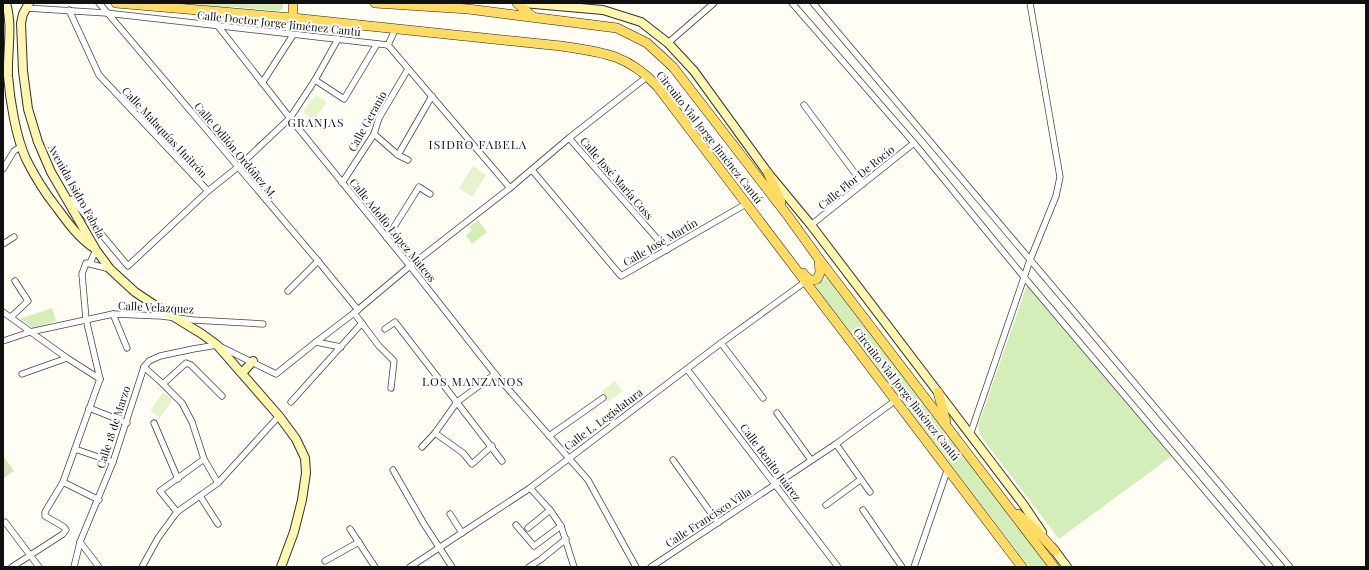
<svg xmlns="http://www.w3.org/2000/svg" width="1369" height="570" viewBox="0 0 1369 570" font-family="'Playfair Display',serif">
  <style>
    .green { fill: #d4eeb9 }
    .cemetery { fill: #d9e5c1 }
    .pitch { fill: #e6f4cc }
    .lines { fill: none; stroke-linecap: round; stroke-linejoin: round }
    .street-casing { stroke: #434343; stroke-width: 7 }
    .secondary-casing { stroke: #323232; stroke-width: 10 }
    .primary-casing { stroke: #212121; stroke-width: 10 }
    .street { stroke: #fff; stroke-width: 5.5 }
    .secondary { stroke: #fff7af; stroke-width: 8 }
    .primary { stroke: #ffdb64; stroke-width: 9 }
    .labels { text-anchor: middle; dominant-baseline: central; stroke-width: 4; stroke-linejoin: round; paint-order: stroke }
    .street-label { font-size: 11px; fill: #101010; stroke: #fff }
    .neighbourhood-label { font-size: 12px; letter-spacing: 1px; fill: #101010; stroke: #fff }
  </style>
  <rect width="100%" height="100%" fill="#fffdf4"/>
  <g class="green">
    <polygon points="175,3 282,3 283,4 283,9 279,11 234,7 222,8"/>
    <polygon points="478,220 487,232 472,244 466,235 472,230 470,226"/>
    <polygon points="828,276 1049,567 1029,567 815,286"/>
    <polygon points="1027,285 1172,456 1059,539 980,435 978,426"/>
    <polygon points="52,308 56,321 33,328 20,319"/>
  </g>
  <polygon class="cemetery" points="3,456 14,471 3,479"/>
  <g class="pitch">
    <polygon points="316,95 327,102 314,120 303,112"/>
    <polygon points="473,166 486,175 472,197 459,188"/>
    <polygon points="615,381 623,391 608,402 601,392"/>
    <polygon points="163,392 173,399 160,418 150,411"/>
  </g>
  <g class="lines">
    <g class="street-casing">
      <g id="street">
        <polyline points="99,3 318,261 358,310"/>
        <polyline points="792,3 914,143 1024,277 1270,567"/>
        <polyline points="813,3 1290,567"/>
        <polyline points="26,8 106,13 388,45"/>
        <polyline points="69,10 99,75 208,191"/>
        <polyline points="207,12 290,118 410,266 495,374 588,480 636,567"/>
        <polyline points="668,43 714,3"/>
        <polyline points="388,45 510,188"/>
        <polyline points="388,45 395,30"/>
        <polyline points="315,80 344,99 377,44"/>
        <polyline points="262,83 293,35"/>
        <polyline points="804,105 863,184"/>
        <polyline points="374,134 398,155 408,160"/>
        <polyline points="569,138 667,250"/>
        <polyline points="398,155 432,96"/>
        <polyline points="3,169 14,151 22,146"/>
        <polyline points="532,170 621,276 746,204"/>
        <polyline points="342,183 374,134 379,118 408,69"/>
        <polyline points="69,201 72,199 128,266 208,191 238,167 290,118 315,80 338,39"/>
        <polyline points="811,225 914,143"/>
        <polyline points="387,238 419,187 430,194"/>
        <polyline points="3,244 14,237"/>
        <polyline points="90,263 96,250"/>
        <polyline points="288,291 318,261"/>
        <polyline points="3,312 67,358 100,379"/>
        <polyline points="354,313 379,346 394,361 391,388"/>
        <polyline points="113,314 127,348"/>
        <polyline points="11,317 28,301 15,281"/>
        <polyline points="385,329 395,322 502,461"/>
        <polyline points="3,341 30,332 113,314 161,316 193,320 263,324"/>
        <polyline points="316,342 341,347"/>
        <polyline points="721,343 763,398"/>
        <polyline points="144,367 163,384 182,403 192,422 204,459 218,483"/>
        <polyline points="687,369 838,567"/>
        <polyline points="22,374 67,358"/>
        <polyline points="100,379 86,319 82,274 86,263 110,269"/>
        <polyline points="163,384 186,363 191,365 222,396"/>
        <polyline points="291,402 362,323"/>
        <polyline points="89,408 127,423"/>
        <polyline points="777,413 811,460"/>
        <polyline points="154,423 178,479"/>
        <polyline points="435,433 463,453 472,464 492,446"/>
        <polyline points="970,435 1030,260 1056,196 1060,177 1030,3"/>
        <polyline points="549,436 603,398"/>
        <polyline points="836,444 870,492"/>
        <polyline points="422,447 435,433 457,402 495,374"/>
        <polyline points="75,449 113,462"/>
        <polyline points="673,460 718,523"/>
        <polyline points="393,470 424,524 452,567"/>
        <polyline points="63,482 99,500"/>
        <polyline points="530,488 550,510 561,526 574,567"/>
        <polyline points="200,496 218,524"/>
        <polyline points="826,505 860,480"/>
        <polyline points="863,510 902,567"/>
        <polyline points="177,512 160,491 204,459"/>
        <polyline points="450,514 462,533"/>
        <polyline points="3,523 5,522 39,567"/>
        <polyline points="516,525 534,546 561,526"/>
        <polyline points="528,528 550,510"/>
        <polyline points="350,529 375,567"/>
        <polyline points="80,542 99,567"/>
        <polyline points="325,561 359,542"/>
        <polyline points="12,567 63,534 66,530 64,527 45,516 45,512 63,482 100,379"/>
        <polyline points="74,567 80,542 113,462 144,367 149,361 160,356 193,349 217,345 276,374 316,342 354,313 410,266 510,188 569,138 648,76"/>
        <polyline points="142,567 158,538 177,512 218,483 279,416"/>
        <polyline points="410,567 530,488 721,343 805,282"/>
        <polyline points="529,567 540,560 566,539"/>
        <polyline points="651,567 836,444 896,400"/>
        <polyline points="914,567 948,468"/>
      </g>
    </g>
    <g class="secondary-casing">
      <g id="secondary">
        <path d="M6 3C13 26 7 52 8 76 10 101 16 137 26 159 35 177 45 193 57 208 68 223 79 238 94 248"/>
        <polyline points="29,3 23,14 21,23 23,71 28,109 38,142 51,172 96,250 110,269 135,292 153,304 202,334 217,345 279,416 296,439 305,458 306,473 302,500 294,532 281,567"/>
        <polyline points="523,3 603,10 641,22 668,43 694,71 768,173 811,225 1023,504 1042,532"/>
        <polyline points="242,373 253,361"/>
        <polyline points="1052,547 1067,567"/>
      </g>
    </g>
    <g class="primary-casing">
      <g id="primary">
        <path d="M116 3 293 18 561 46C602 52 627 54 657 86L1022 567"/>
        <polyline points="293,3 293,18"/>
        <polyline points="375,3 468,9 617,28 647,43 673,67 788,216 819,259 1054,567"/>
        <polyline points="517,3 533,17"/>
        <polyline points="768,173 781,202"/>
        <path d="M803 273C807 278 810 282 817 279L820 273 819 259"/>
        <polyline points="938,392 946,422"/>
        <polyline points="1018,514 1036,530 1055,551"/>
      </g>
    </g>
    <use href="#street" class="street"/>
    <use href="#secondary" class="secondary"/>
    <use href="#primary" class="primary"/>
  </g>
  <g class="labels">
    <g class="street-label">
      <text transform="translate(279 23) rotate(6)">Calle Doctor Jorge Jiménez Cantú</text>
      <text transform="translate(367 121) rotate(-61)">Calle Geranio</text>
      <text transform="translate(165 132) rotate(47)">Calle Malaquías Huitrón</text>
      <text transform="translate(710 137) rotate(52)">Circuito Vial Jorge Jiménez Cantú</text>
      <text transform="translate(236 150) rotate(50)">Calle Odilón Ordóñez M.</text>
      <text transform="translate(856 177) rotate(-39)">Calle Flor De Rocío</text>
      <text transform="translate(617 178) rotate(49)">Calle José María Coss</text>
      <text transform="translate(77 191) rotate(61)">Avenida Isidro Fabela</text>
      <text transform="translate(393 230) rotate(51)">Calle Adolfo López Mateos</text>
      <text transform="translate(660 242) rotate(-30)">Calle José Martín</text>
      <text transform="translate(156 307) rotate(3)">Calle Velazquez</text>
      <text transform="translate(907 394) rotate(52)">Circuito Vial Jorge Jiménez Cantú</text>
      <text transform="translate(603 419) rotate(-37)">Calle L. Legislatura</text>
      <text transform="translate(113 427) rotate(-72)">Calle 18 de Marzo</text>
      <text transform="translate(771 462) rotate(53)">Calle Benito Juárez</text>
      <text transform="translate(708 517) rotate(-33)">Calle Francisco Villa</text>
    </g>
    <g class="neighbourhood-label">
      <text x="316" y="122">GRANJAS</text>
      <text x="478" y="144">ISIDRO FABELA</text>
      <text x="473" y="381">LOS MANZANOS</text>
    </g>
  </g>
  <rect width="1369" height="570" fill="none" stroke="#101010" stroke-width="8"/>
</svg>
